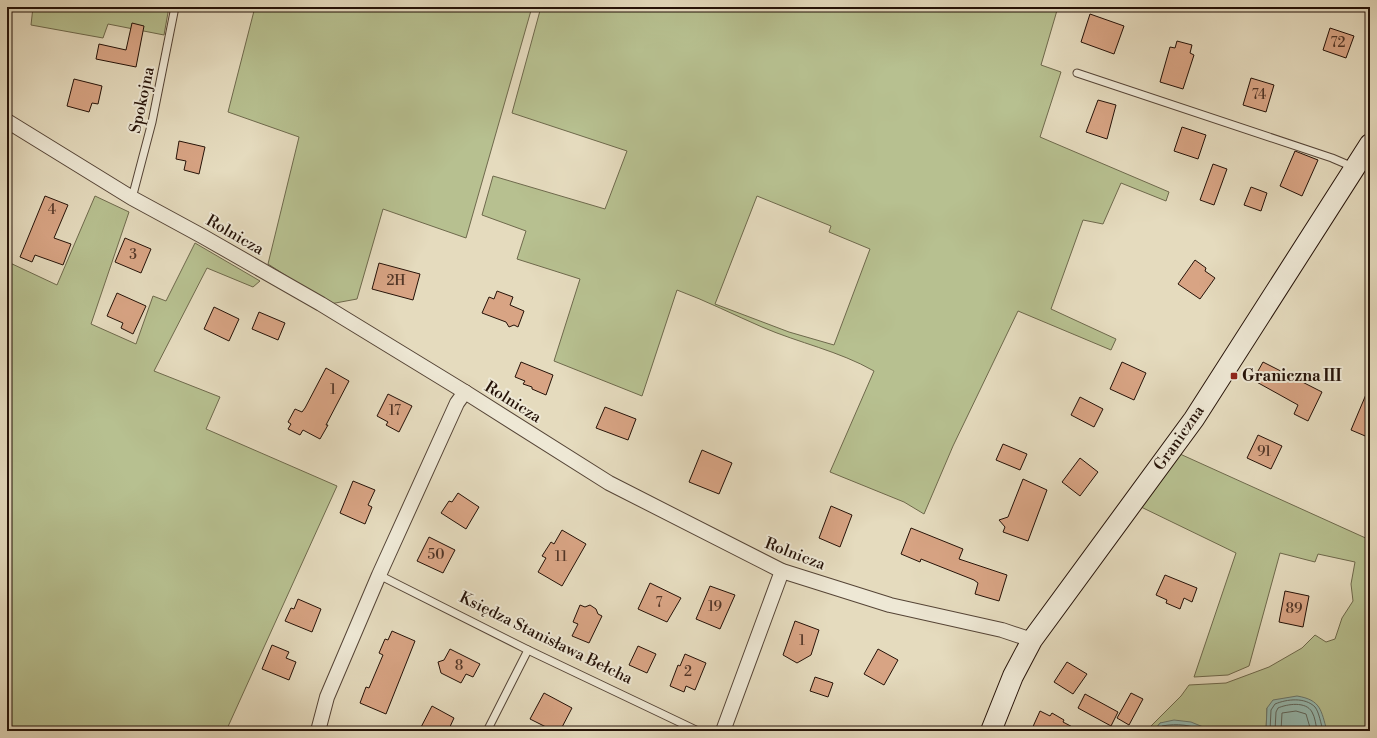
<svg xmlns="http://www.w3.org/2000/svg" width="1377" height="738" viewBox="0 0 1377 738" font-family="'Libre Bodoni',serif">
  <style>
    .green { fill: #b7c090; stroke: #6e694c; fill-rule: evenodd }
    .water { fill: #96bbb2; stroke: #69776e }
    .lines { fill: none; stroke-linecap: round; stroke-linejoin: round }
    .shore { stroke: #5e665d; stroke-width: 1 }
    .building { fill: #d8a484; stroke: #251208 }
    .lane-casing { stroke: #554436; stroke-width: 9 }
    .street-casing { stroke: #554436; stroke-width: 16 }
    .secondary-casing { stroke: #251208; stroke-width: 22 }
    .lane { stroke: #eee8d5; stroke-width: 7 }
    .street { stroke: #eee8d5; stroke-width: 14 }
    .secondary { stroke: #eee8d5; stroke-width: 20 }
    .poi-dot { fill: #8f2418; stroke: #eee8d5; stroke-width: 1.5 }
    .labels { text-anchor: middle; dominant-baseline: central; stroke-width: 4; stroke-linejoin: round; paint-order: stroke }
    .number-label { font-size: 14px; fill: #523627 }
    .street-label { font-size: 16px; fill: #251208; stroke: #eee8d5 }
    .poi-label { font-size: 16px; font-weight: bold; fill: #251208; stroke: #eee8d5; text-anchor: start }
  </style>
  <rect width="100%" height="100%" fill="#e5dbbe"/>
  <filter id="stains"><feTurbulence type="fractalNoise" baseFrequency=".005" numOctaves="4"/><feColorMatrix values="0 0 0 0 .2 0 0 0 0 .09 0 0 0 0 .02 0 0 0 .5 -.17"/></filter>
  <radialGradient id="worn" r=".72"><stop offset=".6" stop-color="#630" stop-opacity="0"/><stop offset="1" stop-color="#630" stop-opacity=".3"/></radialGradient>
  <g class="green">
    <polygon points="33,7 169,7 164,35 108,24 103,38 31,25"/>
    <polygon points="255,7 532,7 466,238 383,209 357,299 330,304 268,264 299,137 228,112"/>
    <path d="M541 7H1058L1041 65 1061 72 1040 137 1169 192 1166 201 1121 183 1103 224 1083 220 1051 309 1116 339 1111 350 1018 311 953 446 924 514 904 502 830 472 874 371C839 351 799 343 762 327 734 315 707 301 677 290L642 396 554 361 580 279 517 259 526 231 482 215 493 176 605 209 627 151 512 113ZM757 196 831 226 829 232 870 249 834 345 789 332 715 304Z"/>
    <polygon points="95,196 129,212 91,324 136,344 153,296 166,301 195,243 260,281 253,287 207,268 154,371 220,397 206,429 337,486 226,731 7,731 7,264 8,262 57,285"/>
    <polygon points="1180,454 1370,540 1370,731 1327,731 1267,708 1266,731 1213,731 1211,729 1160,723 1154,731 1146,731 1181,696 1189,685 1226,683 1269,667 1302,648 1315,635 1326,642 1335,639 1342,618 1353,601 1351,584 1355,562 1318,554 1315,562 1280,553 1249,666 1228,675 1194,677 1236,553 1139,506"/>
  </g>
  <g class="water">
    <path d="M1297 696C1321 700 1321 710 1327 731H1266L1267 708 1273 700Z"/>
    <polygon points="1174,720 1191,722 1213,731 1154,731 1160,723"/>
  </g>
  <g class="lines">
    <g class="shore">
      <path d="M1159 731 1162 726C1178 723 1190 725 1205 731"/>
      <path d="M1270 731 1271 710 1275 704C1287 699 1305 697 1315 707 1319 712 1321 724 1323 731"/>
      <path d="M1275 731 1276 712 1278 708C1287 704 1306 701 1312 712 1315 717 1316 725 1317 731"/>
      <polyline points="1281,731 1282,713 1296,711 1306,714 1311,731"/>
    </g>
  </g>
  <g class="building">
    <polygon points="1090,14 1124,26 1114,54 1081,42"/>
    <polygon points="132,23 144,26 136,67 96,59 99,44 126,50"/>
    <polygon points="1330,28 1354,36 1346,58 1323,50"/>
    <polygon points="1177,41 1192,45 1190,53 1194,55 1183,89 1160,82 1170,47 1175,48"/>
    <polygon points="1251,78 1274,85 1266,112 1243,105"/>
    <polygon points="74,79 102,86 98,104 92,103 89,112 67,106"/>
    <polygon points="1098,100 1116,105 1107,139 1086,132"/>
    <polygon points="1182,127 1206,135 1198,159 1174,151"/>
    <polygon points="179,141 205,147 199,174 184,170 186,161 176,159"/>
    <polygon points="1295,151 1318,160 1302,196 1280,186"/>
    <polygon points="1213,164 1227,169 1214,205 1200,200"/>
    <polygon points="1251,187 1267,193 1261,211 1244,205"/>
    <polygon points="45,196 68,205 54,238 71,244 63,265 35,255 32,262 20,257"/>
    <polygon points="125,238 151,249 141,273 115,262"/>
    <polygon points="1195,260 1206,268 1205,271 1215,278 1200,299 1178,284"/>
    <polygon points="379,263 420,274 413,300 372,289"/>
    <polygon points="497,291 513,297 510,305 524,311 518,327 514,325 509,327 506,322 482,313 489,297 494,299"/>
    <polygon points="117,293 146,306 133,334 121,328 123,323 107,316"/>
    <polygon points="214,307 239,319 229,341 204,329"/>
    <polygon points="259,312 285,323 278,340 252,329"/>
    <polygon points="521,362 553,375 546,395 532,389 532,387 523,384 525,381 515,377"/>
    <polygon points="1122,362 1146,373 1134,400 1110,389"/>
    <polygon points="1263,362 1322,392 1308,421 1294,414 1298,405 1253,380"/>
    <polygon points="326,368 349,381 326,425 328,425 320,439 303,430 300,435 288,429 291,424 288,422 295,409 302,412 305,408"/>
    <polygon points="1370,385 1370,438 1351,430"/>
    <polygon points="388,394 412,406 399,432 386,425 388,422 377,416"/>
    <polygon points="1080,397 1103,409 1094,427 1071,415"/>
    <polygon points="605,407 636,419 628,440 596,428"/>
    <polygon points="1258,435 1282,446 1271,469 1247,458"/>
    <polygon points="1003,444 1027,454 1020,470 996,460"/>
    <polygon points="702,450 732,463 719,494 689,482"/>
    <polygon points="1080,458 1098,472 1080,496 1062,482"/>
    <polygon points="1023,479 1047,490 1028,541 1003,532 1005,527 999,520 1008,517"/>
    <polygon points="353,481 375,490 368,505 372,507 365,524 340,513"/>
    <polygon points="458,493 479,507 466,529 441,513 449,501 452,502"/>
    <polygon points="831,506 852,515 840,547 819,538"/>
    <polygon points="911,528 963,549 959,559 1007,575 999,601 975,594 978,583 974,580 921,559 920,562 901,554"/>
    <polygon points="562,530 586,544 562,586 538,572 546,558 542,556 551,542 554,544"/>
    <polygon points="429,537 455,550 443,573 417,561"/>
    <polygon points="1165,575 1197,588 1192,602 1184,598 1180,609 1166,603 1167,600 1156,595"/>
    <polygon points="650,583 681,598 667,622 638,609"/>
    <polygon points="710,586 735,595 720,629 696,619"/>
    <polygon points="1285,591 1309,596 1303,627 1279,622"/>
    <polygon points="298,599 321,609 312,632 285,621 291,608 294,609"/>
    <polygon points="580,605 585,607 590,605 596,609 598,614 602,616 589,643 572,636 578,624 573,622"/>
    <polygon points="795,621 819,630 811,655 797,663 783,655"/>
    <polygon points="392,631 415,641 386,714 360,703 366,687 369,688 383,655 379,653 385,639 388,640"/>
    <polygon points="272,645 289,652 286,658 296,662 289,680 262,669"/>
    <polygon points="638,646 656,654 647,673 629,665"/>
    <polygon points="450,649 480,664 473,677 466,674 461,683 441,673 438,662 444,660"/>
    <polygon points="878,649 898,660 884,685 864,674"/>
    <polygon points="685,654 706,663 695,690 686,686 684,692 670,686 678,665 680,666"/>
    <polygon points="1067,662 1087,674 1073,694 1054,682"/>
    <polygon points="815,677 833,683 828,697 810,691"/>
    <polygon points="544,693 572,708 560,731 554,731 530,719"/>
    <polygon points="1131,693 1143,699 1129,725 1117,718"/>
    <polygon points="1085,694 1118,712 1111,726 1078,708"/>
    <polygon points="432,706 454,718 448,731 419,731"/>
    <polygon points="1040,711 1050,716 1052,713 1064,720 1063,722 1080,731 1031,731"/>
  </g>
  <g class="lines">
    <g class="lane-casing">
      <g id="lane">
        <polyline points="1077,73 1332,158 1353,167"/>
        <polyline points="132,198 152,122 175,7"/>
        <polyline points="379,575 528,650 698,731"/>
        <polyline points="487,731 528,650"/>
      </g>
    </g>
    <g class="street-casing">
      <g id="street">
        <polyline points="7,121 132,198 202,236 321,304 465,392 609,483 782,571 890,605 1002,630 1032,640"/>
        <polyline points="318,731 327,697 379,575 457,403 465,392"/>
        <polyline points="723,731 782,571"/>
      </g>
    </g>
    <g class="secondary-casing">
      <polyline id="secondary" points="991,731 1013,676 1032,640 1194,419 1370,144"/>
    </g>
    <use href="#lane" class="lane"/>
    <use href="#street" class="street"/>
    <use href="#secondary" class="secondary"/>
  </g>
  <rect class="poi-dot" x="1230" y="372" width="8" height="8" rx="2"/>
  <g class="labels">
    <g class="number-label">
      <text x="1338" y="43">72</text>
      <text x="1259" y="95">74</text>
      <text x="52" y="210">4</text>
      <text x="133" y="255">3</text>
      <text x="396" y="281">2H</text>
      <text x="333" y="390">1</text>
      <text x="395" y="411">17</text>
      <text x="1264" y="452">91</text>
      <text x="436" y="555">50</text>
      <text x="561" y="557">11</text>
      <text x="659" y="603">7</text>
      <text x="715" y="607">19</text>
      <text x="1294" y="609">89</text>
      <text x="802" y="641">1</text>
      <text x="459" y="666">8</text>
      <text x="688" y="672">2</text>
    </g>
    <g class="street-label">
      <text transform="translate(142 100) rotate(-78)">Spokojna</text>
      <text transform="translate(235 235) rotate(30)">Rolnicza</text>
      <text transform="translate(513 402) rotate(32)">Rolnicza</text>
      <text transform="translate(1179 438) rotate(-55)">Graniczna</text>
      <text transform="translate(795 554) rotate(21)">Rolnicza</text>
      <text transform="translate(546 638) rotate(26)">Księdza Stanisława Bełcha</text>
    </g>
    <g class="poi-label">
      <text x="1242" y="376">Graniczna III</text>
    </g>
  </g>
  <rect width="1377" height="738" fill="none" stroke="#e5dbbe" stroke-width="24"/>
  <rect x="8" y="8" width="1361" height="722" fill="none" stroke="#251208" stroke-width="2"/>
  <rect x="12" y="12" width="1353" height="714" fill="none" stroke="#251208"/>
  <rect width="100%" height="100%" filter="url(#stains)"/>
  <rect width="100%" height="100%" fill="url(#worn)"/>
</svg>
